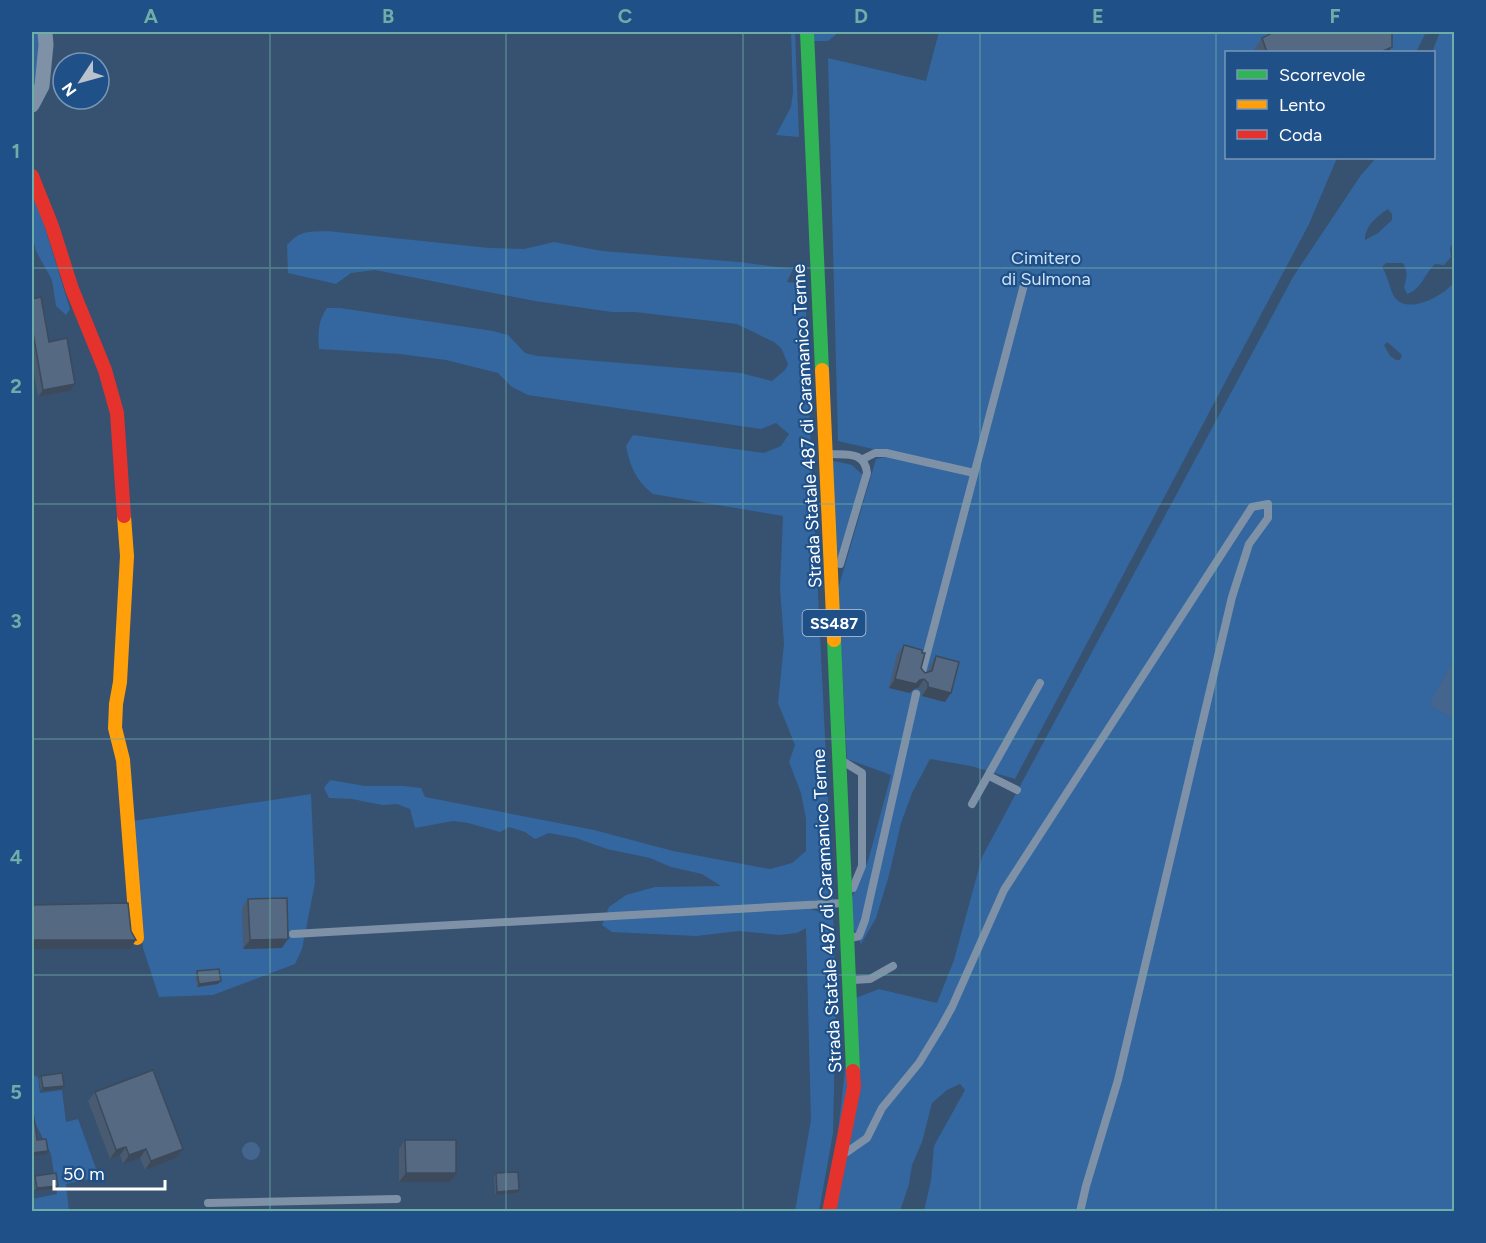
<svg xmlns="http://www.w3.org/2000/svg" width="1486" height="1243" viewBox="0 0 1486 1243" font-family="Figtree,sans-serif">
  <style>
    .green { fill: #34679f; fill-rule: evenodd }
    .water { fill: #44668e }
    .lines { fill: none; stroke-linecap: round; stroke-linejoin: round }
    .lane { stroke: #7e91a6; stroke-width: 8 }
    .street { stroke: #7e91a6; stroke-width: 15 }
    .fast { stroke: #30b455; stroke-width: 14 }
    .slow { stroke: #ff9f0a; stroke-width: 14 }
    .jam { stroke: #e5322d; stroke-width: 14 }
    .wall { fill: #495b70 }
    .shaded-wall { fill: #3c4a5b }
    .building { fill: #556a82; stroke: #3c4a5b; stroke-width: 1.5 }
    .grid { fill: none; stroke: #6fada8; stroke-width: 1.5; stroke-opacity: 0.55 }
    .labels { text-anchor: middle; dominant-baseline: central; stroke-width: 4.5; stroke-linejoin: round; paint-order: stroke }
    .shield { fill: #1f5088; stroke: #bccadb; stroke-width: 1.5 }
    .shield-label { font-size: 16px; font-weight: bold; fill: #fff }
    .park-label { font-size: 18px; fill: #cee2f8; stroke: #1f5088 }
    .street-label { font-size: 18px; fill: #fff; stroke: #1f5088 }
    .neatline { fill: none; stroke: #6fada8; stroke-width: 2 }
    .grid-label { font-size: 20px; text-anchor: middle; font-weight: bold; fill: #6fada8 }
  </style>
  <rect width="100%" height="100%" fill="#375170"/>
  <g class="green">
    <polygon points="32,32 44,32 32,104"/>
    <polygon points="791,32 795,32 799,137 776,135 791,107 793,92"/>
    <polygon points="814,32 839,32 828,41 814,41"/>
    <polygon points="939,32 1426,32 1416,52 1226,52 1226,158 1337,158 1309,224 1015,779 971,766 930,759 912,793 901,823 889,875 876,918 861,944 853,928 851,900 868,861 891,775 847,759 838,589 876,459 885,457 886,452 838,441 828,58 926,81"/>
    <path d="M1440 32H1454V241L1450 248 1451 257 1444 265 1435 264C1424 274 1422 289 1407 294L1404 287C1407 277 1408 272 1403 263H1386L1382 267C1388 276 1390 291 1395 298 1409 315 1445 295 1454 282V659L1430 705 1454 719V1211H924L931 1180 934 1146 965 1090 960 1084 947 1090 932 1103 922 1142 912 1165 909 1184 900 1211 829 1212 853 999 879 989 937 1003 954 960 982 857 1293 277 1361 175 1376 158H1434V52H1432ZM1388 209 1392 214V220L1378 233 1365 240C1365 226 1376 217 1388 209ZM1387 342 1402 355 1400 360H1396L1390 356 1384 345Z"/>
    <polygon points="32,185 70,309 66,315 56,306 52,280 36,251 32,236"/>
    <path d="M327 231 489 248 524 249 554 242 602 251 739 262 793 269 787 282 805 284 811 452 833 900H813L812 910 828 913 833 916 836 1000 833 1133 819 1211H795L811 1120 806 928 797 933 779 935 739 931 696 936 612 932 602 925 609 907 626 895 655 887 721 886 702 874 671 867 650 858 607 849 576 838 549 833 535 839 525 832 509 827 500 832 468 823 453 821 415 828 410 809 397 804 382 805 352 799 329 798 324 788 330 780 365 786H404L421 788 425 797 594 830 673 851 770 869 792 863 806 851V819L801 793 789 762 795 745 778 703 784 644 780 587 783 516 653 494C636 481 630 466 626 446L633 435 764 453 781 446 789 434 776 423 761 429 528 395 512 387 498 373 446 360 400 354 319 349C318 334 318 320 327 308H340L493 331 508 335 525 353 537 356 741 373 772 381 785 370 788 364 781 348 774 342 737 324 635 312H612L535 301 375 270 351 273 336 284 288 273 287 245C300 230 308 232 327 231Z"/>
    <polygon points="830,460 852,465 863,475 837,560"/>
    <polygon points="311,794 315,883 302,949 295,964 213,995 159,997 143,948 133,821"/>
    <polygon points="32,1075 38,1077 40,1093 62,1090 66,1122 78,1119 99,1177 66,1184 69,1211 32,1211 32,1199 57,1194 51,1154 32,1117"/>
  </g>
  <g class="water">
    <polygon points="1454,659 1454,719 1429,705"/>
    <circle cx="251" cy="1151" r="9"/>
  </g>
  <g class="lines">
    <g class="lane">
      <path d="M830 454C847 455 865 451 867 473L840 564"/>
      <polyline points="863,459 875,453 886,453 974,473"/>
      <polyline points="921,676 1025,281"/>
      <polyline points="844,762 862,773 862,866 853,888"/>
      <polyline points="989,776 1017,790"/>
      <polyline points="972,804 1040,683"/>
      <polyline points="293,934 843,903"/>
      <polyline points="851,938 859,936 865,920 916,694"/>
      <polyline points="853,980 870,979 893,966"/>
      <polyline points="847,1152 867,1138 882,1108 919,1063 941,1027 952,1007 1004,890 1252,507 1268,504 1268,518 1249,544 1232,597 1118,1080 1086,1186 1080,1212"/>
      <polyline points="208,1203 397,1199"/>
    </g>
    <polyline class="street" points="32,105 42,86 46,45 45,32"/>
    <g class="fast">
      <polyline points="807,32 822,370"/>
      <polyline points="834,640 853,1071"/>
    </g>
    <g class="slow">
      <polyline points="822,370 834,640"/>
      <polyline points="124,516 127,556 120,682 116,704 115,728 123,760 137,938"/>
    </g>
    <g class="jam">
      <polyline points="32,176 52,226 72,289 105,370 117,413 124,516"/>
      <polyline points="829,1212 854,1087 853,1071"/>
    </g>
  </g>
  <g class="wall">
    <polygon points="1262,38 1388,52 1254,52 1254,50"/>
    <polygon points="32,299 49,342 75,384 70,391 38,397 32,361"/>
    <polygon points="904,645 925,673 928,672 930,665 936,656 945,702 922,696 921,692 918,688 914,689 910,693 889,688 897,654"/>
    <polygon points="248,899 282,948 243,949 242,908"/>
    <polygon points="197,971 221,981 218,984 197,987 195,974"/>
    <polygon points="41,1076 64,1086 62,1089 41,1091 39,1079"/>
    <polygon points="95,1092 183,1149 176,1158 145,1170 140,1158 123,1164 120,1155 110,1159 88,1101"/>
    <polygon points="405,1140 450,1182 399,1182 399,1149"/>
    <polygon points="496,1173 517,1193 495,1195 494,1176"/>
    <polygon points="35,1176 58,1186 56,1189 34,1191 33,1179"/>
  </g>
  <g class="shaded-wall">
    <polygon points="1392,47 1388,52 1381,52"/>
    <polygon points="75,384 70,391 38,397 43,390"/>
    <polygon points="895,679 924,679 918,688 914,689 910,693 889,688"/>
    <polygon points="928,687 951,693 945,702 922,696"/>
    <polygon points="288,939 282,948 243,949 250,940"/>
    <polygon points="32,940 136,940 130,949 32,949"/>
    <polygon points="221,981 218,984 197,987 199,984"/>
    <polygon points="64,1086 62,1089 41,1091 43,1088"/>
    <polygon points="126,1147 120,1155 110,1159 116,1150"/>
    <polygon points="146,1149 140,1158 123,1164 129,1155"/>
    <polygon points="183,1149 176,1158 145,1170 151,1161"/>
    <polygon points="48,1151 46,1154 32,1156 32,1153"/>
    <polygon points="406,1173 456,1173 450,1182 399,1182"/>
    <polygon points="58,1186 56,1189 34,1191 37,1188"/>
    <polygon points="519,1190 517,1193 495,1195 497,1192"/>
  </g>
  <g class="building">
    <polygon points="1274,32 1392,32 1392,47 1381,52 1267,52 1262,38"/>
    <polygon points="41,297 49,342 67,338 75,384 43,390 32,327 32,299"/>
    <polygon points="904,645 922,650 922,653 925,653 921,668 925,673 932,671 936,656 959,662 951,693 928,687 928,683 924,679 920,680 916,684 895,679"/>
    <polygon points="287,898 288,939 250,940 248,899"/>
    <polygon points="128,903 131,931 136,940 32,940 32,905"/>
    <polygon points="219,969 221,981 199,984 197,971"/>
    <polygon points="153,1070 183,1149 151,1161 146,1149 129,1155 126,1147 116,1150 95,1092"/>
    <polygon points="62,1073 64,1086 43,1088 41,1076"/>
    <polygon points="32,1117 34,1117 37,1140 46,1139 48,1151 32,1153"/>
    <polygon points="405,1140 456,1140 456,1173 406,1173"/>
    <polygon points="518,1172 519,1190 497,1192 496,1173"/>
    <polygon points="56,1173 58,1186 37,1188 35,1176"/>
  </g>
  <path class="grid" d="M270 32V1212M506 32V1212M743 32V1212M980 32V1212M1216 32V1212M32 268H1454M32 504H1454M32 739H1454M32 975H1454"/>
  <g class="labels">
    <rect class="shield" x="802.5" y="610" width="63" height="26" rx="4.5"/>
    <g class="shield-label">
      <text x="834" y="623">SS487</text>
    </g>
    <g class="park-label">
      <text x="1046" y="258">Cimitero<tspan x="1046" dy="21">di Sulmona</tspan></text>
    </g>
    <g class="street-label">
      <text transform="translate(807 426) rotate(-93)">Strada Statale 487 di Caramanico Terme</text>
      <text transform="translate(827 911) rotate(-93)">Strada Statale 487 di Caramanico Terme</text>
    </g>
  </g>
  <rect width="1486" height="1243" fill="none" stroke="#1f5088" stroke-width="66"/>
  <rect x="1225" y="51" width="210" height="108" fill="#1f5088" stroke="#7996b8" stroke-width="1.5"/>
  <rect x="1237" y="70" width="30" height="9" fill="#30b455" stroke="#7996b8" stroke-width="1.5"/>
  <text x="1279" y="81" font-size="18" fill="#ffffff">Scorrevole</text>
  <rect x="1237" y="100" width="30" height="9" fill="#ff9f0a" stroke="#7996b8" stroke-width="1.5"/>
  <text x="1279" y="111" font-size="18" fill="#ffffff">Lento</text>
  <rect x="1237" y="130" width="30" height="9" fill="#e5322d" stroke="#7996b8" stroke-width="1.5"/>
  <text x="1279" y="141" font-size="18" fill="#ffffff">Coda</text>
  <g transform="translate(81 81) rotate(234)"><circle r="28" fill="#1f5088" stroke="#7996b8" stroke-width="1.5"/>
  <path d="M0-4.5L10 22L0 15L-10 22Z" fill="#b9c2cd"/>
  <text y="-9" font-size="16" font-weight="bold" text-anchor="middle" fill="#ffffff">N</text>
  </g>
  <path d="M54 1180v9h111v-9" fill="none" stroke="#ffffff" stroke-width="3"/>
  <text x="63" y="1180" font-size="18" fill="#ffffff" stroke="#1f5088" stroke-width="4.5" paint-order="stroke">50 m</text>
  <rect x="33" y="33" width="1420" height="1177" class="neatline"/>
  <g class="grid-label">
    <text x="151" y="23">A</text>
    <text x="388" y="23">B</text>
    <text x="625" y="23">C</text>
    <text x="861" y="23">D</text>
    <text x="1098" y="23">E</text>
    <text x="1335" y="23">F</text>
    <text x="16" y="158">1</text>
    <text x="16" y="393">2</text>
    <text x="16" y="628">3</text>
    <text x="16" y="864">4</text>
    <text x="16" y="1099">5</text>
  </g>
</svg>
